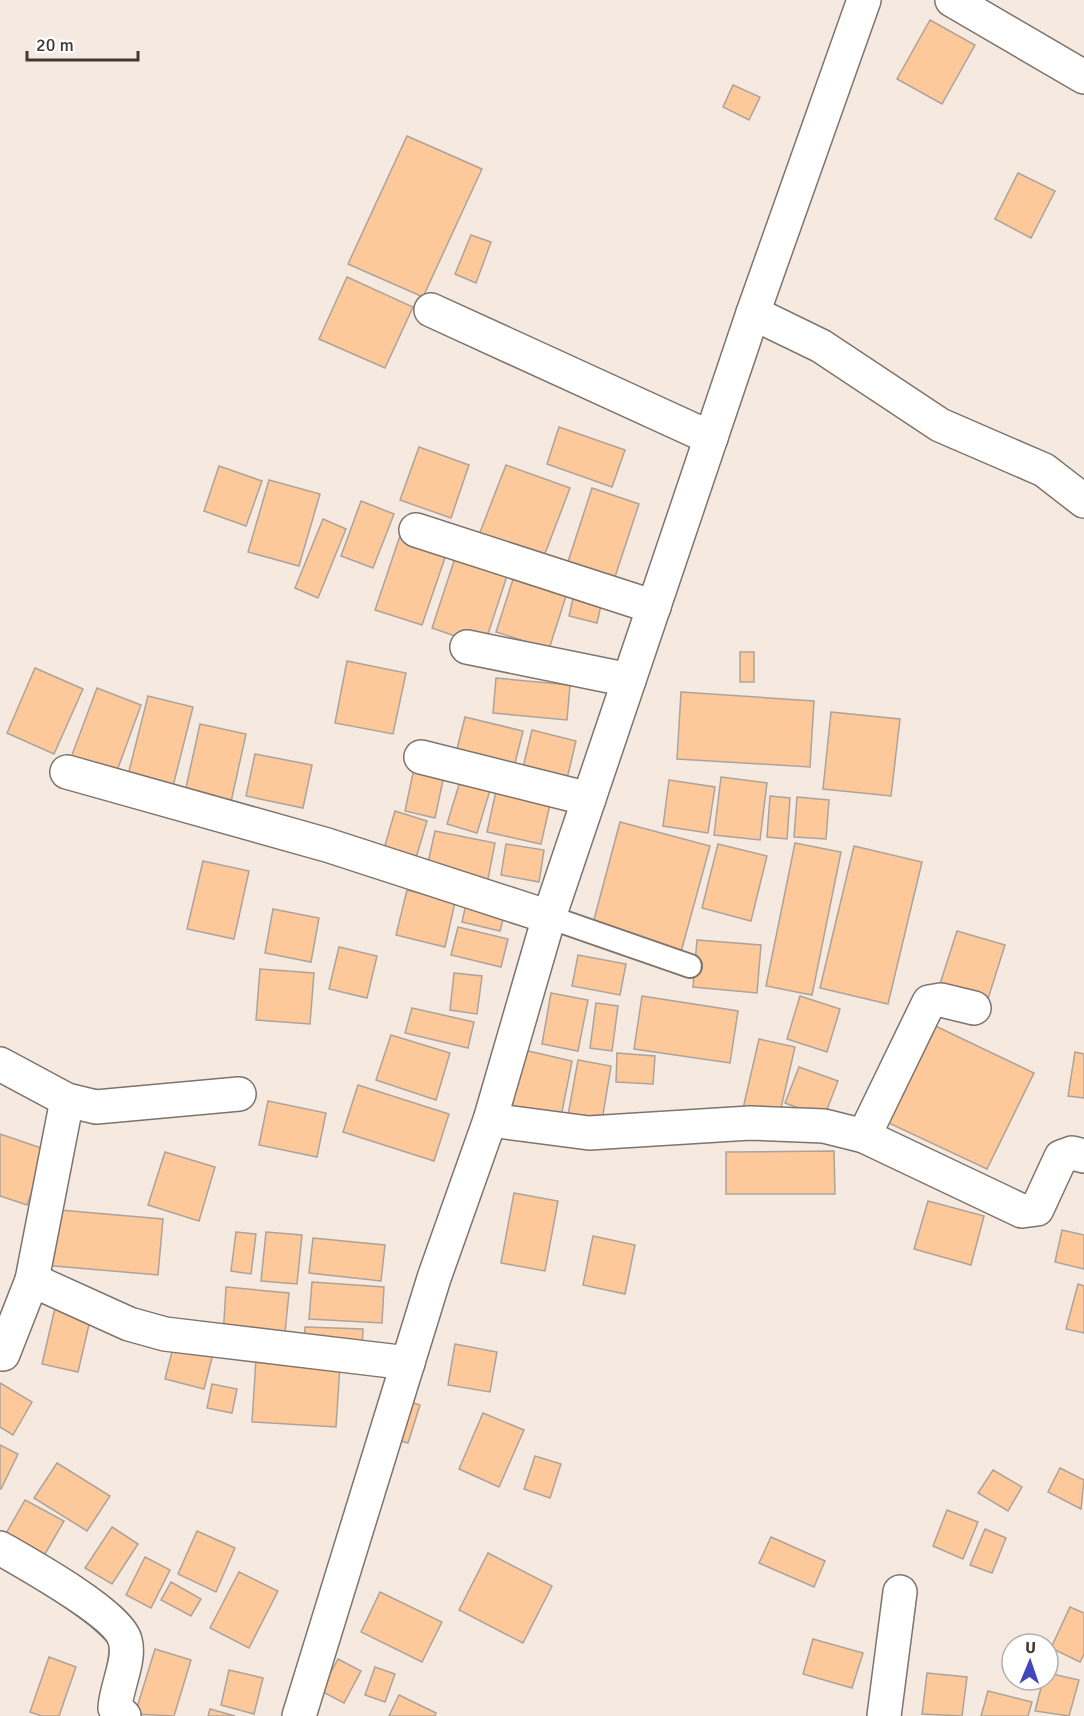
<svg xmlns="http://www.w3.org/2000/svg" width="1084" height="1716" viewBox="0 0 1084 1716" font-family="Signika,sans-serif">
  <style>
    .building { fill: #fdc89a; stroke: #aea39a; stroke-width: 1.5 }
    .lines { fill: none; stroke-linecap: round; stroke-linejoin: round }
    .lane-casing { stroke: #7e746b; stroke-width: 26 }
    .street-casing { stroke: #7e746b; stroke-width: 36 }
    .secondary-casing { stroke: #7e746b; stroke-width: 36 }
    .lane { stroke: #fff; stroke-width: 22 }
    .street { stroke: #fff; stroke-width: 33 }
    .secondary { stroke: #fff; stroke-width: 33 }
  </style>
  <rect width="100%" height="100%" fill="#f6eae0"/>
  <g class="building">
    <polygon points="930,20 975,45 942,104 897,79"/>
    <polygon points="733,85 760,97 749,120 723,107"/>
    <polygon points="407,136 482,169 423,297 348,264"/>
    <polygon points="1018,173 1055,191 1031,238 995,219"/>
    <polygon points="471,235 491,242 476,283 455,274"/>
    <polygon points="347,277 413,307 385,368 319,339"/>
    <polygon points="559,427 625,450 612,487 547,464"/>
    <polygon points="419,447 469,465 451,518 400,500"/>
    <polygon points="506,465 570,488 541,564 477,540"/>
    <polygon points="219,466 262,481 246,526 204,511"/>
    <polygon points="269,480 320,494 299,566 248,552"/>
    <polygon points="592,488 639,504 612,586 565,571"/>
    <polygon points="361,501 394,514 373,568 341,556"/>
    <polygon points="323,519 346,529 318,598 295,588"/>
    <polygon points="402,530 449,546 422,625 375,610"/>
    <polygon points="456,555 508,573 484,646 432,628"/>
    <polygon points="515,573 568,590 549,649 496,632"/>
    <polygon points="574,594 602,601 597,623 569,616"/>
    <rect x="740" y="652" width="14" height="30"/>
    <polygon points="347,661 406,673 393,734 335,723"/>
    <polygon points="35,668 83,689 54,754 7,733"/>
    <polygon points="496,678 570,685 567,720 493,713"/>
    <polygon points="97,688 141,705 114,779 69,763"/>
    <polygon points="681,692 814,701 810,767 677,759"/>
    <polygon points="148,696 193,707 171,794 126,783"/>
    <polygon points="831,712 900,719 891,796 823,789"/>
    <polygon points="465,717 523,731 512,775 454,761"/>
    <polygon points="200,724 246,734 229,811 183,801"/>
    <polygon points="532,730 576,741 565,787 521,776"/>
    <polygon points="255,754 312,765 303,808 246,796"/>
    <polygon points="416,759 446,766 435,818 405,811"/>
    <polygon points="721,777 767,783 760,840 714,835"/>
    <polygon points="461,778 491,787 477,833 447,824"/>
    <polygon points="669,780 715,787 708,833 663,826"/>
    <polygon points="497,787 551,800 541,844 487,832"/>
    <polygon points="770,796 790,798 787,839 767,837"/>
    <polygon points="797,797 829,800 826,839 794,837"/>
    <polygon points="395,811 427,821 413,868 381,859"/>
    <polygon points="620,822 710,846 681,952 592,927"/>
    <polygon points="435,831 495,843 487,884 426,872"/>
    <polygon points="795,843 841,852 812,995 766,986"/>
    <polygon points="506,844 544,850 539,882 501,875"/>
    <polygon points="718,844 767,856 751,921 702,908"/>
    <polygon points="854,846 922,862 888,1004 820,988"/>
    <polygon points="203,861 249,871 234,939 187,929"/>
    <polygon points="407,890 455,902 445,947 396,935"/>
    <polygon points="468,895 507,905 500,931 462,922"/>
    <polygon points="273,909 319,918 311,962 265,953"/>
    <polygon points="458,927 508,939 501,967 451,955"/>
    <polygon points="957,931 1005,945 986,1005 938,990"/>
    <polygon points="697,940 761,945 757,993 693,987"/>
    <polygon points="339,947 377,956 367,998 329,989"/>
    <polygon points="578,955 626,964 620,995 572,986"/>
    <polygon points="260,969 314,973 310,1024 256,1020"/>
    <polygon points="454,973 482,976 477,1014 450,1010"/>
    <polygon points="551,993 588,1000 578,1051 542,1044"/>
    <polygon points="642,996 738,1011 730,1063 634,1049"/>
    <polygon points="800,996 840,1009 827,1052 787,1039"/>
    <polygon points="596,1003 618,1006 612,1051 590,1048"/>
    <polygon points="412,1008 474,1022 468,1048 405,1033"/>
    <polygon points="925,1021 1034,1073 987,1169 878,1118"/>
    <polygon points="391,1035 450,1053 436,1100 376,1080"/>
    <polygon points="759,1039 795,1047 778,1121 742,1113"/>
    <polygon points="524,1050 572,1061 560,1122 511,1112"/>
    <polygon points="1075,1052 1084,1054 1084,1098 1068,1096"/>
    <polygon points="617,1053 655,1056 653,1084 616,1082"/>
    <polygon points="578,1060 611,1066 601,1127 567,1121"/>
    <polygon points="799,1067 838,1081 824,1117 785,1103"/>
    <polygon points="358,1085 449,1114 434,1161 343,1132"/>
    <polygon points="268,1101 326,1113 317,1157 259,1145"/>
    <polygon points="0,1134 47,1150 27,1205 0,1196"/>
    <polygon points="834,1151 835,1194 726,1194 726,1152"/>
    <polygon points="165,1152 215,1167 199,1221 148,1205"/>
    <polygon points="514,1193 558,1201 545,1271 501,1263"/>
    <polygon points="928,1201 984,1216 971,1265 914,1249"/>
    <polygon points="48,1209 163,1219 158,1275 43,1265"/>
    <polygon points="1062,1230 1084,1235 1084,1269 1055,1262"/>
    <polygon points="236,1232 256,1234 251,1274 231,1271"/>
    <polygon points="266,1232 302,1235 297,1284 261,1281"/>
    <polygon points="593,1236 635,1245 625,1294 583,1285"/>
    <polygon points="313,1238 385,1245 381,1281 309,1273"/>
    <polygon points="312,1282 384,1287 382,1323 309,1319"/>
    <polygon points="1078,1284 1084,1286 1084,1333 1066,1329"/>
    <polygon points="226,1287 289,1293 284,1342 223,1337"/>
    <polygon points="55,1308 91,1316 78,1372 42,1364"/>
    <polygon points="305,1327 363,1329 362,1349 304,1347"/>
    <polygon points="174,1344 213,1354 204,1389 165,1379"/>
    <polygon points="455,1344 497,1352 490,1392 448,1385"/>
    <polygon points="256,1359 340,1365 336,1427 252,1422"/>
    <polygon points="0,1383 32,1402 13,1435 0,1427"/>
    <polygon points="212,1384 237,1389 232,1413 207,1408"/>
    <polygon points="406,1401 420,1405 408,1443 394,1439"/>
    <polygon points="483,1413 524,1430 499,1487 459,1469"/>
    <polygon points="0,1445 18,1454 1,1489 0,1489"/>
    <polygon points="535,1456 561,1464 550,1498 524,1489"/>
    <polygon points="57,1463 110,1496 87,1531 34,1498"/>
    <polygon points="1060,1468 1084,1480 1081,1509 1048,1492"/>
    <polygon points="993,1470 1022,1487 1008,1511 978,1493"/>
    <polygon points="25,1500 64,1521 38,1566 0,1544"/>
    <polygon points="947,1510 978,1522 963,1559 933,1546"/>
    <polygon points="112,1527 138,1544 112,1584 85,1568"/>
    <polygon points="985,1529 1006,1538 992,1573 970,1565"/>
    <polygon points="197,1531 235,1548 216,1592 178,1574"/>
    <polygon points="771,1537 825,1561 814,1587 759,1563"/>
    <polygon points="488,1553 552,1586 523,1643 459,1610"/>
    <polygon points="145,1557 170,1570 151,1608 126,1595"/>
    <polygon points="239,1572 278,1591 249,1648 210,1628"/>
    <polygon points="171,1582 201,1599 191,1616 161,1600"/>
    <polygon points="380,1592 442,1622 422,1662 361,1632"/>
    <polygon points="1070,1607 1084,1613 1084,1654 1080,1662 1051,1648"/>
    <polygon points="813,1639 863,1653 852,1688 803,1674"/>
    <polygon points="155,1649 191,1660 174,1716 135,1714"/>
    <polygon points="49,1657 76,1667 59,1716 42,1716 30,1712"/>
    <polygon points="338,1659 361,1671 344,1703 321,1691"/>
    <polygon points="375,1667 395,1674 385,1702 365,1695"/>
    <polygon points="229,1670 263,1678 254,1714 221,1705"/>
    <polygon points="927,1673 967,1677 962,1716 922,1714"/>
    <polygon points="1048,1673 1079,1680 1069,1716 1035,1711 1043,1680 1048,1680"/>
    <polygon points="988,1691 1032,1702 1028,1716 981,1716"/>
    <polygon points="399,1695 436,1713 435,1716 389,1716"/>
    <polygon points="210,1709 235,1716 208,1716"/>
  </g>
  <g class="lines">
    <g class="lane-casing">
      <polyline id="lane" points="549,917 690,966"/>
    </g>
    <g class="street-casing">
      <g id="street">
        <polyline points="952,0 1084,77"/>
        <polyline points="431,310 711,438"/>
        <polyline points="753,313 821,346 940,425 1044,470 1084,501"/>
        <polyline points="416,530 654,607"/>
        <polyline points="467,647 629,680"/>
        <polyline points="421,757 589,799"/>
        <polyline points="67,772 327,845 549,917"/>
        <polyline points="0,1064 67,1100 96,1107 239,1094"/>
        <polyline points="490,1120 589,1133 750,1123 824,1126 864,1136 1022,1211 1037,1209 1061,1157 1072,1153 1084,1156"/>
        <polyline points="864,1136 929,1002 941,1000 974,1008"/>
        <polyline points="32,1280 67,1100"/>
        <polyline points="3,1354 32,1280 129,1324 165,1334 408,1363"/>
        <path d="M0 1548C26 1563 118 1614 125 1640 131 1660 116 1687 115 1708L124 1716"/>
        <polyline points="884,1716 900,1592"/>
      </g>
    </g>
    <g class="secondary-casing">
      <polyline id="secondary" points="299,1716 434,1278 490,1120 549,917 753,313 864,0"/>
    </g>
    <use href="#lane" class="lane"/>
    <use href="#street" class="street"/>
    <use href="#secondary" class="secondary"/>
  </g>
  <g transform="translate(1030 1662) rotate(2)"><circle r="28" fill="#ffffff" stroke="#b2b0af" stroke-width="1.5"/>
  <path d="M0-4.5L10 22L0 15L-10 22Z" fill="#4146bb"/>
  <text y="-9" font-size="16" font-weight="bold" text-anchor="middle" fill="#3f3a36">U</text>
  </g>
  <path d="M27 51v9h111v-9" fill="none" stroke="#3f3a36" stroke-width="3"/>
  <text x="36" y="51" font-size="18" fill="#3f3a36" stroke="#ffffff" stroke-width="4.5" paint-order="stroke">20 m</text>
</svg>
